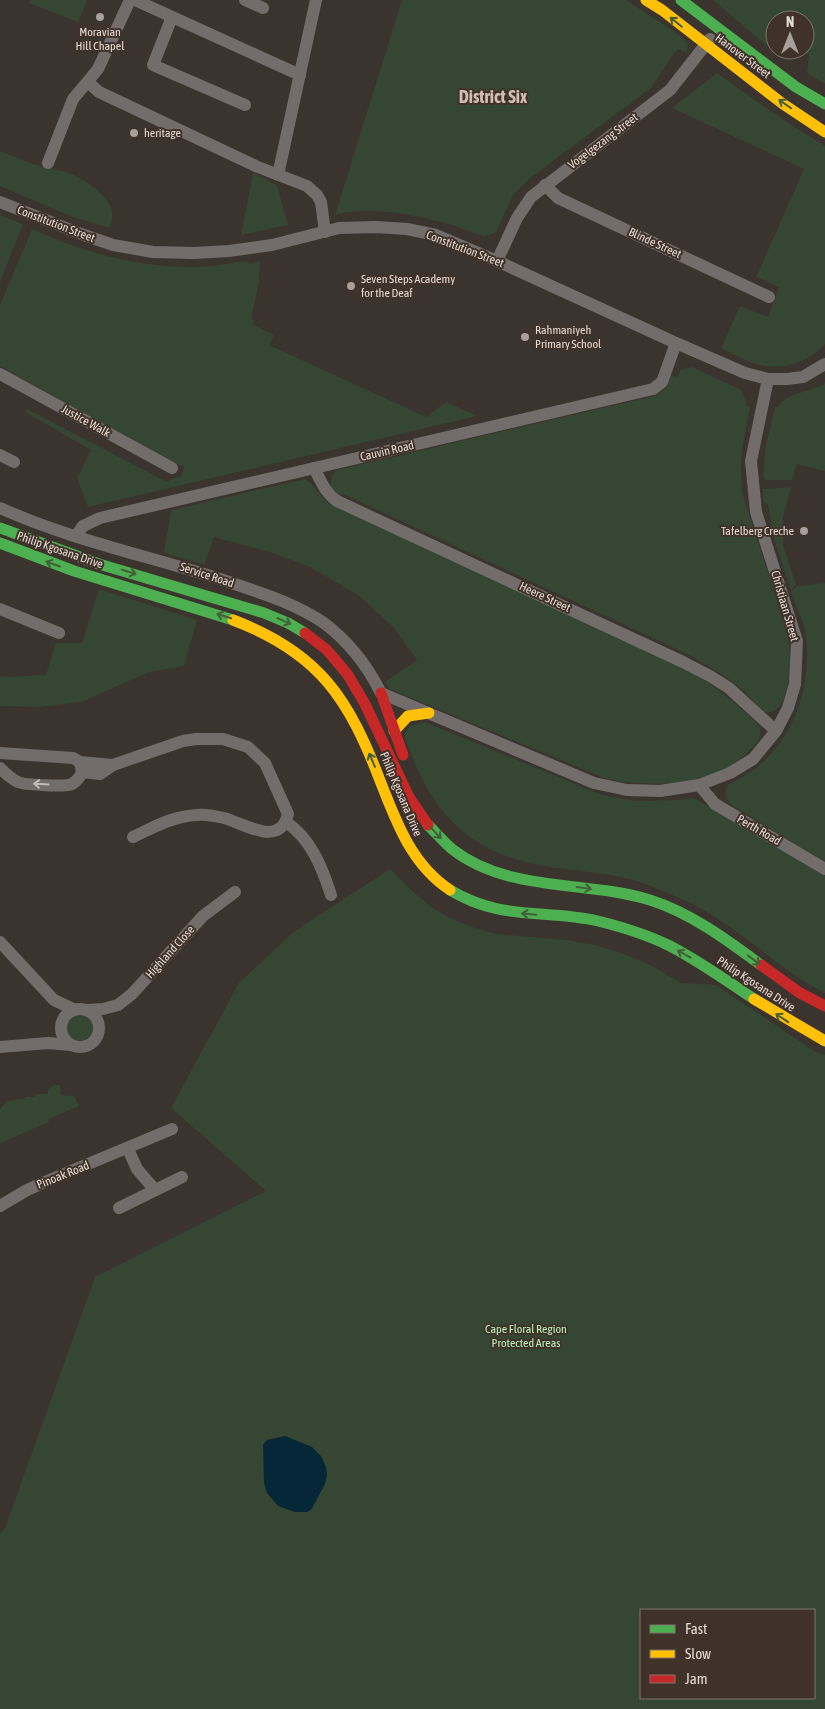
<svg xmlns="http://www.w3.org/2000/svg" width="825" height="1709" viewBox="0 0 825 1709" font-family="'Asap Condensed',sans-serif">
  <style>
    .green { fill: #354633; fill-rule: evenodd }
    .water { fill: #052738 }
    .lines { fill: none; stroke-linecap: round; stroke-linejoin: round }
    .street { stroke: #726d6b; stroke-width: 12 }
    .fast { stroke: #4caf50; stroke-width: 11 }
    .slow { stroke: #ffc107; stroke-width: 11 }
    .jam { stroke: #c62828; stroke-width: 11 }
    .oneway { stroke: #445e37 }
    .oneway2 { stroke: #c1b9b4 }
    .poi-dot { fill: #a8a09a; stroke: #403229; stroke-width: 2 }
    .labels { text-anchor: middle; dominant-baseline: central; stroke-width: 4; stroke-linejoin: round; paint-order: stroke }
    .poi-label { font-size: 12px; fill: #e3dad4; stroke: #403229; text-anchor: start }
    .street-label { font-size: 12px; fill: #e3dad4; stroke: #403229 }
    .park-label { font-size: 12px; fill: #b8f4ba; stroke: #403229 }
    .district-label { font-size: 18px; font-weight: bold; fill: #d0beb3; stroke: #403229 }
  </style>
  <rect width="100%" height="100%" fill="#3b332e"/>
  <g class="green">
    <polygon points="30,0 87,0 78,22 29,3"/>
    <path d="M402 0H626L678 34 688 44 687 54 679 49 675 52 652 87 530 178 513 195 496 232C493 233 488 236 485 236 479 236 457 226 449 224 416 215 368 205 335 215Z"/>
    <path d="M713 0H825V84L807 73 809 54 783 52 782 57H780ZM775 20H805V50H775Z"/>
    <path d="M717 73 776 115 825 146V344C807 364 778 372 753 363 742 359 731 353 721 348L740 306 768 317 779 287 756 277 804 169 672 108Z"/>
    <path d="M0 151C11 155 21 160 33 164 45 168 58 169 71 174 89 181 124 205 109 228L70 216 0 186Z"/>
    <polygon points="253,173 277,185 288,225 241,235"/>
    <polygon points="0,215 23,224 0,282"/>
    <path d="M32 229C83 252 136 267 191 267 210 267 230 263 248 261L249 264 260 261 259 281 252 315 254 325 274 335 269 345 426 417 446 402 477 416 88 507 77 478 91 450 25 412 27 409 167 482 173 478 181 477 184 467 154 452 0 366V305Z"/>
    <path d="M692 367 741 390 746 401V405L750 407 742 450 741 465 742 492 788 635C791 654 794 723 760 711 749 688 709 666 687 654L343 494 337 495 330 486 332 476 337 470 654 396 666 388 671 375 678 377 680 370Z"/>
    <path d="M825 383V471L797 464 792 480H766L763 478 765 449 775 407H778C788 391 811 393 825 383Z"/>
    <path d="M305 479C315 484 319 496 328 503L695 673 727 697 757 723 760 730V738C727 786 656 790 604 778L390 689 385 682 417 660 393 627 358 595 310 567 273 553 214 537 204 565 164 553 171 510Z"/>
    <polygon points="791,487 783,518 783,545 796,585 791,590 774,539 768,505 763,501 763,489"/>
    <path d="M825 583V862L733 806C725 800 724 793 728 784 787 760 815 693 805 631 802 618 795 604 791 591L797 586Z"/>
    <polygon points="99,589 197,620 184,666 149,672 81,702 40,707 0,706 0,677 46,675 56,643 82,643"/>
    <path d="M425 722 602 795 636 801 678 800 694 798 825 876V993C776 969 739 926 690 903 671 894 650 885 630 879 601 872 572 871 544 866 464 852 428 808 404 734L410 726Z"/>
    <path d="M390 869 411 890 431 907 452 919 475 928 496 934 567 940 595 945 624 954 652 966 681 983 716 985 814 1051 825 1055V1709H0V1534L5 1528 95 1277 266 1191 171 1108 239 983 295 931ZM641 1610H814V1698H641Z"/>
    <circle cx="79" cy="1027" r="14"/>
    <polygon points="54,1085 60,1085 61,1095 74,1096 79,1106 48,1119 49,1122 0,1143 0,1109 7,1101 24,1099 26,1097 34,1097 36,1094 48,1094 48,1090"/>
  </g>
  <polygon class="water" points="285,1436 312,1447 321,1456 326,1467 327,1475 325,1484 311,1510 307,1512 295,1512 278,1506 267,1493 264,1483 263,1445 267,1440"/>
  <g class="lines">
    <g class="street">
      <polyline points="135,0 300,75"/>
      <polyline points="245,0 263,8"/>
      <polyline points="172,17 153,65 245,105"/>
      <polyline points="88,82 99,92 258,167 307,186 317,195 321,202 325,232"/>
      <polyline points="48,163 73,99 98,69 130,0"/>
      <polyline points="278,175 316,0"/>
      <polyline points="545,185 558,198 769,297"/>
      <polyline points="0,202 84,235 113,245 153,252 194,253 229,251 272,245 339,228 376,227 407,229 436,235 497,261 676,343 745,373 768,379 787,379 803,377 825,364"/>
      <polyline points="497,261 517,218 531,197 670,90 710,39"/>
      <polyline points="0,374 172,468"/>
      <polyline points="0,455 14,462"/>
      <path d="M314 468C321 481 325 493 337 501L683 662 710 676 729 688 776 731"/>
      <path d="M0 508C71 540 149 556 223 580 258 592 293 602 324 623 348 641 368 667 381 693L594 783 627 790 660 791 699 785 730 773 753 759 776 731 788 708 795 684 797 641 756 512 751 461 768 379"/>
      <polyline points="76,536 83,526 100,518 653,389 662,382 676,343"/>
      <polyline points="0,609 59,633"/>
      <path d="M0 753 73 758 80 762 82 772C80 777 77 781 72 784 67 787 24 785 18 782 11 779 5 773 0 768"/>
      <polyline points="80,762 113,765"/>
      <path d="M82 772 100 774 113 765 183 741 196 739H223L248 747 265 763 288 814C280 848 245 824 224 818 215 816 206 814 197 815 173 816 154 827 133 837"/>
      <polyline points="699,785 715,804 825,869"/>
      <path d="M286 822C311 839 322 867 331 895"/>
      <polyline points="0,942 54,1000 73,1009"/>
      <circle cx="80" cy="1028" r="19"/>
      <polyline points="87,1010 103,1009 118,1005 132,994 203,916 235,892"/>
      <polyline points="0,1047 48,1043 71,1045"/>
      <polyline points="128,1149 137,1169 155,1190"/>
      <polyline points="0,1206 27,1190 45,1182 172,1129"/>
      <polyline points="119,1208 182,1177"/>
    </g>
    <g class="fast">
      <polyline points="681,0 796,87 825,104"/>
      <polyline points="0,528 99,564 264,613 288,623 305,633"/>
      <polyline points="0,543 74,571 233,620"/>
      <path d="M428 825C436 833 444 842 452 849 508 893 585 880 650 900 691 913 727 940 761 965"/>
      <path d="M450 890C501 921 543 909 598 921 622 927 648 935 670 946 699 961 727 981 754 999"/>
    </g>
    <g class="slow">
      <polyline points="646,0 662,10 783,104 825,132"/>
      <path d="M233 620C320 653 349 699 381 783 397 824 412 865 450 890"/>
      <polyline points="394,731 408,716 429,713"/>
      <polyline points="754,999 825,1041"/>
    </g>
    <g class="jam">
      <polyline points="305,633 327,650 348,675 365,704 409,797 428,825"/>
      <polyline points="381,693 403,755"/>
      <polyline points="761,965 800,993 825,1006"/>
    </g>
  </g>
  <defs><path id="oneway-shaft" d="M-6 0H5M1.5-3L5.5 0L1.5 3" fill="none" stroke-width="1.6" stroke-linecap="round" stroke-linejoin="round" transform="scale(1.25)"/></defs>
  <g class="oneway">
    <use href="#oneway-shaft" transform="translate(676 22) rotate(-141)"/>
    <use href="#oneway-shaft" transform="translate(785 104) rotate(-145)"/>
    <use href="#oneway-shaft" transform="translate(53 564) rotate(-161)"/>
    <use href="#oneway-shaft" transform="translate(129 572) rotate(17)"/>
    <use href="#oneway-shaft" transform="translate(224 616) rotate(-163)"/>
    <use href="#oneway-shaft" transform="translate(284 621) rotate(24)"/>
    <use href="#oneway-shaft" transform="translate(372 760) rotate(-113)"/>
    <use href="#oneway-shaft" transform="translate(436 833) rotate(47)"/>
    <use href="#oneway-shaft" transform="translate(584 888) rotate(8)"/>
    <use href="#oneway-shaft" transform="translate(529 914) rotate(-175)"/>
    <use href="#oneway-shaft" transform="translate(684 954) rotate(-151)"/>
    <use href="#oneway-shaft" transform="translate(754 960) rotate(36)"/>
    <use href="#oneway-shaft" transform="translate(782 1018) rotate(-146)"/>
  </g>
  <use class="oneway2" href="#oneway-shaft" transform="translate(41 784) rotate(-177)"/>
  <g class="poi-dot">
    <circle cx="100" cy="17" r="5"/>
    <circle cx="134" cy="133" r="5"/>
    <circle cx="351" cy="286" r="5"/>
    <circle cx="525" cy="337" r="5"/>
    <circle cx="804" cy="531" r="5"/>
  </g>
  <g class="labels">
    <g class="poi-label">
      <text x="100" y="32" text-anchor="middle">Moravian<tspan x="100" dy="14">Hill Chapel</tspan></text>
      <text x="144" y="133">heritage</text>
      <text x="361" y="279">Seven Steps Academy<tspan x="361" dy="14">for the Deaf</tspan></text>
      <text x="535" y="330">Rahmaniyeh<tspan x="535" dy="14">Primary School</tspan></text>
      <text x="794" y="531" text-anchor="end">Tafelberg Creche</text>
    </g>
    <g class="street-label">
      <text transform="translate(743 56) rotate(37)">Hanover Street</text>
      <text transform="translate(603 141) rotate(-37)">Vogelgezang Street</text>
      <text transform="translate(56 224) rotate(21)">Constitution Street</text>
      <text transform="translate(655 243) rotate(25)">Blinde Street</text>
      <text transform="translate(465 249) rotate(21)">Constitution Street</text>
      <text transform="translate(86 421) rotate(29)">Justice Walk</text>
      <text transform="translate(387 451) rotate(-13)">Cauvin Road</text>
      <text transform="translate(60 550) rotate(19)">Philip Kgosana Drive</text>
      <text transform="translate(207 575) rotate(18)">Service Road</text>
      <text transform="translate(545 597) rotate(25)">Heere Street</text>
      <text transform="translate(785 606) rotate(74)">Christiaan Street</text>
      <text transform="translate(401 794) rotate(67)">Philip Kgosana Drive</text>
      <text transform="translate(759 830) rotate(30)">Perth Road</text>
      <text transform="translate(170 952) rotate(-48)">Highland Close</text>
      <text transform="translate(756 984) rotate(33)">Philip Kgosana Drive</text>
      <text transform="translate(63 1175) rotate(-22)">Pinoak Road</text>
    </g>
    <g class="park-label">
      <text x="526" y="1329">Cape Floral Region<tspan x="526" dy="14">Protected Areas</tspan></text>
    </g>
    <g class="district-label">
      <text x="493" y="96">District Six</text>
    </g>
  </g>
  <rect x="640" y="1609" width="175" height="90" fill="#403229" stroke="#81756d"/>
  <rect x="650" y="1625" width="25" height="8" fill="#4caf50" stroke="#81756d"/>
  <text x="685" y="1634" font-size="15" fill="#e3dad4">Fast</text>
  <rect x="650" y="1650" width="25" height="8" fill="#ffc107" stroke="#81756d"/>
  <text x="685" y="1659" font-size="15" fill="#e3dad4">Slow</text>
  <rect x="650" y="1675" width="25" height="8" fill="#c62828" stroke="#81756d"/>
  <text x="685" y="1684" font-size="15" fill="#e3dad4">Jam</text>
  <g transform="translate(790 35)"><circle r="24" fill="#403229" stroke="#81756d"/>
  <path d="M0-4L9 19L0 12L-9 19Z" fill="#a8a09a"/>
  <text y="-8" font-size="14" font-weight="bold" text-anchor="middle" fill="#e3dad4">N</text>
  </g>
</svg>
